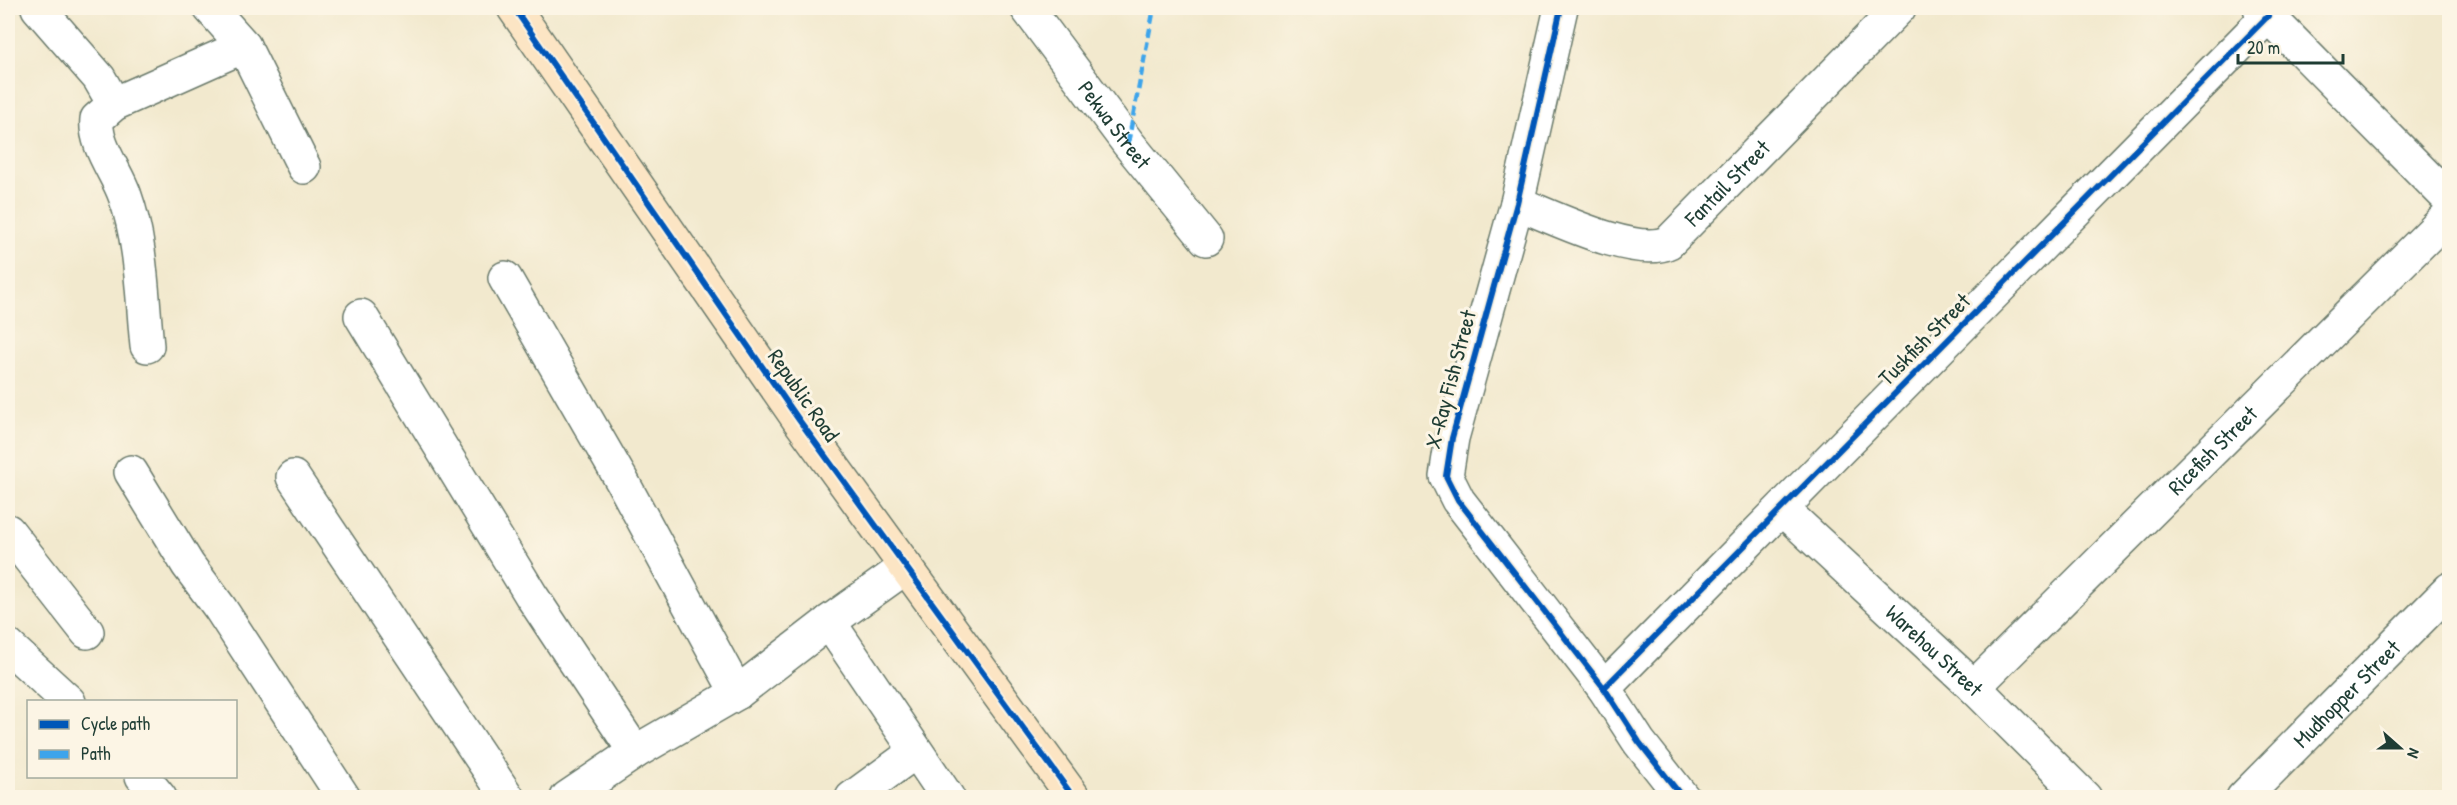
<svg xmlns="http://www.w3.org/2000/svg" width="2457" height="805" viewBox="0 0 2457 805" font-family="'Patrick Hand',sans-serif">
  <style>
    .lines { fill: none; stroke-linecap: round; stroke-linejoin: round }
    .street-casing { stroke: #69796a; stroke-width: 36 }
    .secondary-casing { stroke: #69796a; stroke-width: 36 }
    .street { stroke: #fff; stroke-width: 33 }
    .secondary { stroke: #fce5c4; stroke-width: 33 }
    .quiet { stroke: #3da4eb; stroke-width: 4.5; stroke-dasharray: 9 4.5; stroke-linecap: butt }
    .cycleway-casing { stroke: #fcf5e5; stroke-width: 10 }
    .cycleway { stroke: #0057b8; stroke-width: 6 }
    .labels { text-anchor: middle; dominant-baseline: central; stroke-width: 6; stroke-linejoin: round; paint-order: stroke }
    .street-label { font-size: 22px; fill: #1f3d34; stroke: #fcf5e5 }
  </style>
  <rect width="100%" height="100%" fill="#fcf5e5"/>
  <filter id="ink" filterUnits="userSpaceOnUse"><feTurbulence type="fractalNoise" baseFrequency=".0167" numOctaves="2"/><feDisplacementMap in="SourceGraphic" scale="12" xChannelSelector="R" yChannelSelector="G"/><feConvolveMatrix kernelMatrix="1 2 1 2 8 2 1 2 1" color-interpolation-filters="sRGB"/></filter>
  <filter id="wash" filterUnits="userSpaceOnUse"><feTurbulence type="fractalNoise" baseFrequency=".008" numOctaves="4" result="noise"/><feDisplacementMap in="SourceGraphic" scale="24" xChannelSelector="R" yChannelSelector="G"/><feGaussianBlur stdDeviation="1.35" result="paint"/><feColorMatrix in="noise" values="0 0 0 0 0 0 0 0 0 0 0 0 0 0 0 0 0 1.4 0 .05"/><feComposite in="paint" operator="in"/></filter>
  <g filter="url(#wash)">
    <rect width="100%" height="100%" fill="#f2e9ce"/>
  </g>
  <g filter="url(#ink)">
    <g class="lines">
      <g class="street-casing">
        <g id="street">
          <polyline points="38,8 99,78 114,104"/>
          <polyline points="210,8 244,46 304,167"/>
          <path id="s1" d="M1027 8 1128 143 1206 239"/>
          <polyline points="1561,8 1517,203 1452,438 1446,476 1458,500 1604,688 1639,742 1683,798"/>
          <polyline points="2260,8 2450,200"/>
          <path id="s2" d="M1517 203C1551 216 1636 259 1669 242L1899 8"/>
          <polyline points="505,278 622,481 737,693"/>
          <polyline points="361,316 531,595 635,752"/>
          <path d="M147 346C142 297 142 243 125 196 117 172 94 145 97 119L114 104 244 46"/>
          <polyline points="131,472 188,565 220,608 344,798"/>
          <polyline points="293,477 508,798"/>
          <path id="s3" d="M1782 509 1974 687 2085 798"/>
          <polyline points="8,531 87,632"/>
          <polyline points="829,622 948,798"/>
          <polyline points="8,646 69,702"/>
          <path id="s4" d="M1974 687 2450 214"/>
          <polyline points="1604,688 2268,16"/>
          <polyline points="142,776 160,798"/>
          <polyline points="567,798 635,752 737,693 829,622 906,567"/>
          <polyline points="852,798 915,752"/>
          <path id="s5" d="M2243 798 2450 589"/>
        </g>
      </g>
      <g class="secondary-casing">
        <polyline id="secondary" points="514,8 799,420 1074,798"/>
      </g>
      <use href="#street" class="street"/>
      <use href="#secondary" class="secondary"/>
      <polyline class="quiet" points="1128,143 1154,8"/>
      <g class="cycleway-casing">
        <g id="cycleway">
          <polyline points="514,8 799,420 1074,798"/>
          <polyline points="1561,8 1517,203 1452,438 1446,476 1458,500 1604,688 1639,742 1683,798"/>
          <polyline points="1604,688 2268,16"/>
        </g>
      </g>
      <use href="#cycleway" class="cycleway"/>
    </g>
  </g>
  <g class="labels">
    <g class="street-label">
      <text stroke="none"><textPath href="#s1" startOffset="146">Pekwa Street</textPath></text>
      <text stroke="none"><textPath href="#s2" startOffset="243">Fantail Street</textPath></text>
      <text transform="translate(1924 339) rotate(-45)">Tuskfish Street</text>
      <text transform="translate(1450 379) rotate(-75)">X-Ray Fish Street</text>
      <text transform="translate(804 395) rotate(55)">Republic Road</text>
      <text stroke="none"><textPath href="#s4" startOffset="336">Ricefish Street</textPath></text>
      <text stroke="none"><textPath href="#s3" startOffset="208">Warehou Street</textPath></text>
      <text stroke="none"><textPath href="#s5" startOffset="147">Mudhopper Street</textPath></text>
    </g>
  </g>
  <rect width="2457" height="805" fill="none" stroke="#fcf5e5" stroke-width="30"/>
  <rect x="27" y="700" width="210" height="78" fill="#fcf5e5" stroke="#a4ab9e" stroke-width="1.5"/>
  <rect x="39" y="720" width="30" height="9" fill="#0057b8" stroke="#a4ab9e" stroke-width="1.5"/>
  <text x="81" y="730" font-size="18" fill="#1f3d34">Cycle path</text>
  <rect x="39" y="750" width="30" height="9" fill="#3da4eb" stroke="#a4ab9e" stroke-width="1.5"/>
  <text x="81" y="760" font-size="18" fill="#1f3d34">Path</text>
  <g transform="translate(2400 748) rotate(111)" stroke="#fcf5e5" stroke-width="4.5" paint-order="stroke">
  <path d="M0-4.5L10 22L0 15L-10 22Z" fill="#1f3d34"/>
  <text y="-9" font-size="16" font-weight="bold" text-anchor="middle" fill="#1f3d34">N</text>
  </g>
  <path d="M2238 54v9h105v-9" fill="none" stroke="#1f3d34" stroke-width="3"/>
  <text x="2247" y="54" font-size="18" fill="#1f3d34" stroke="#fcf5e5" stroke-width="4.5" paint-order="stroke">20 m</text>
</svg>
